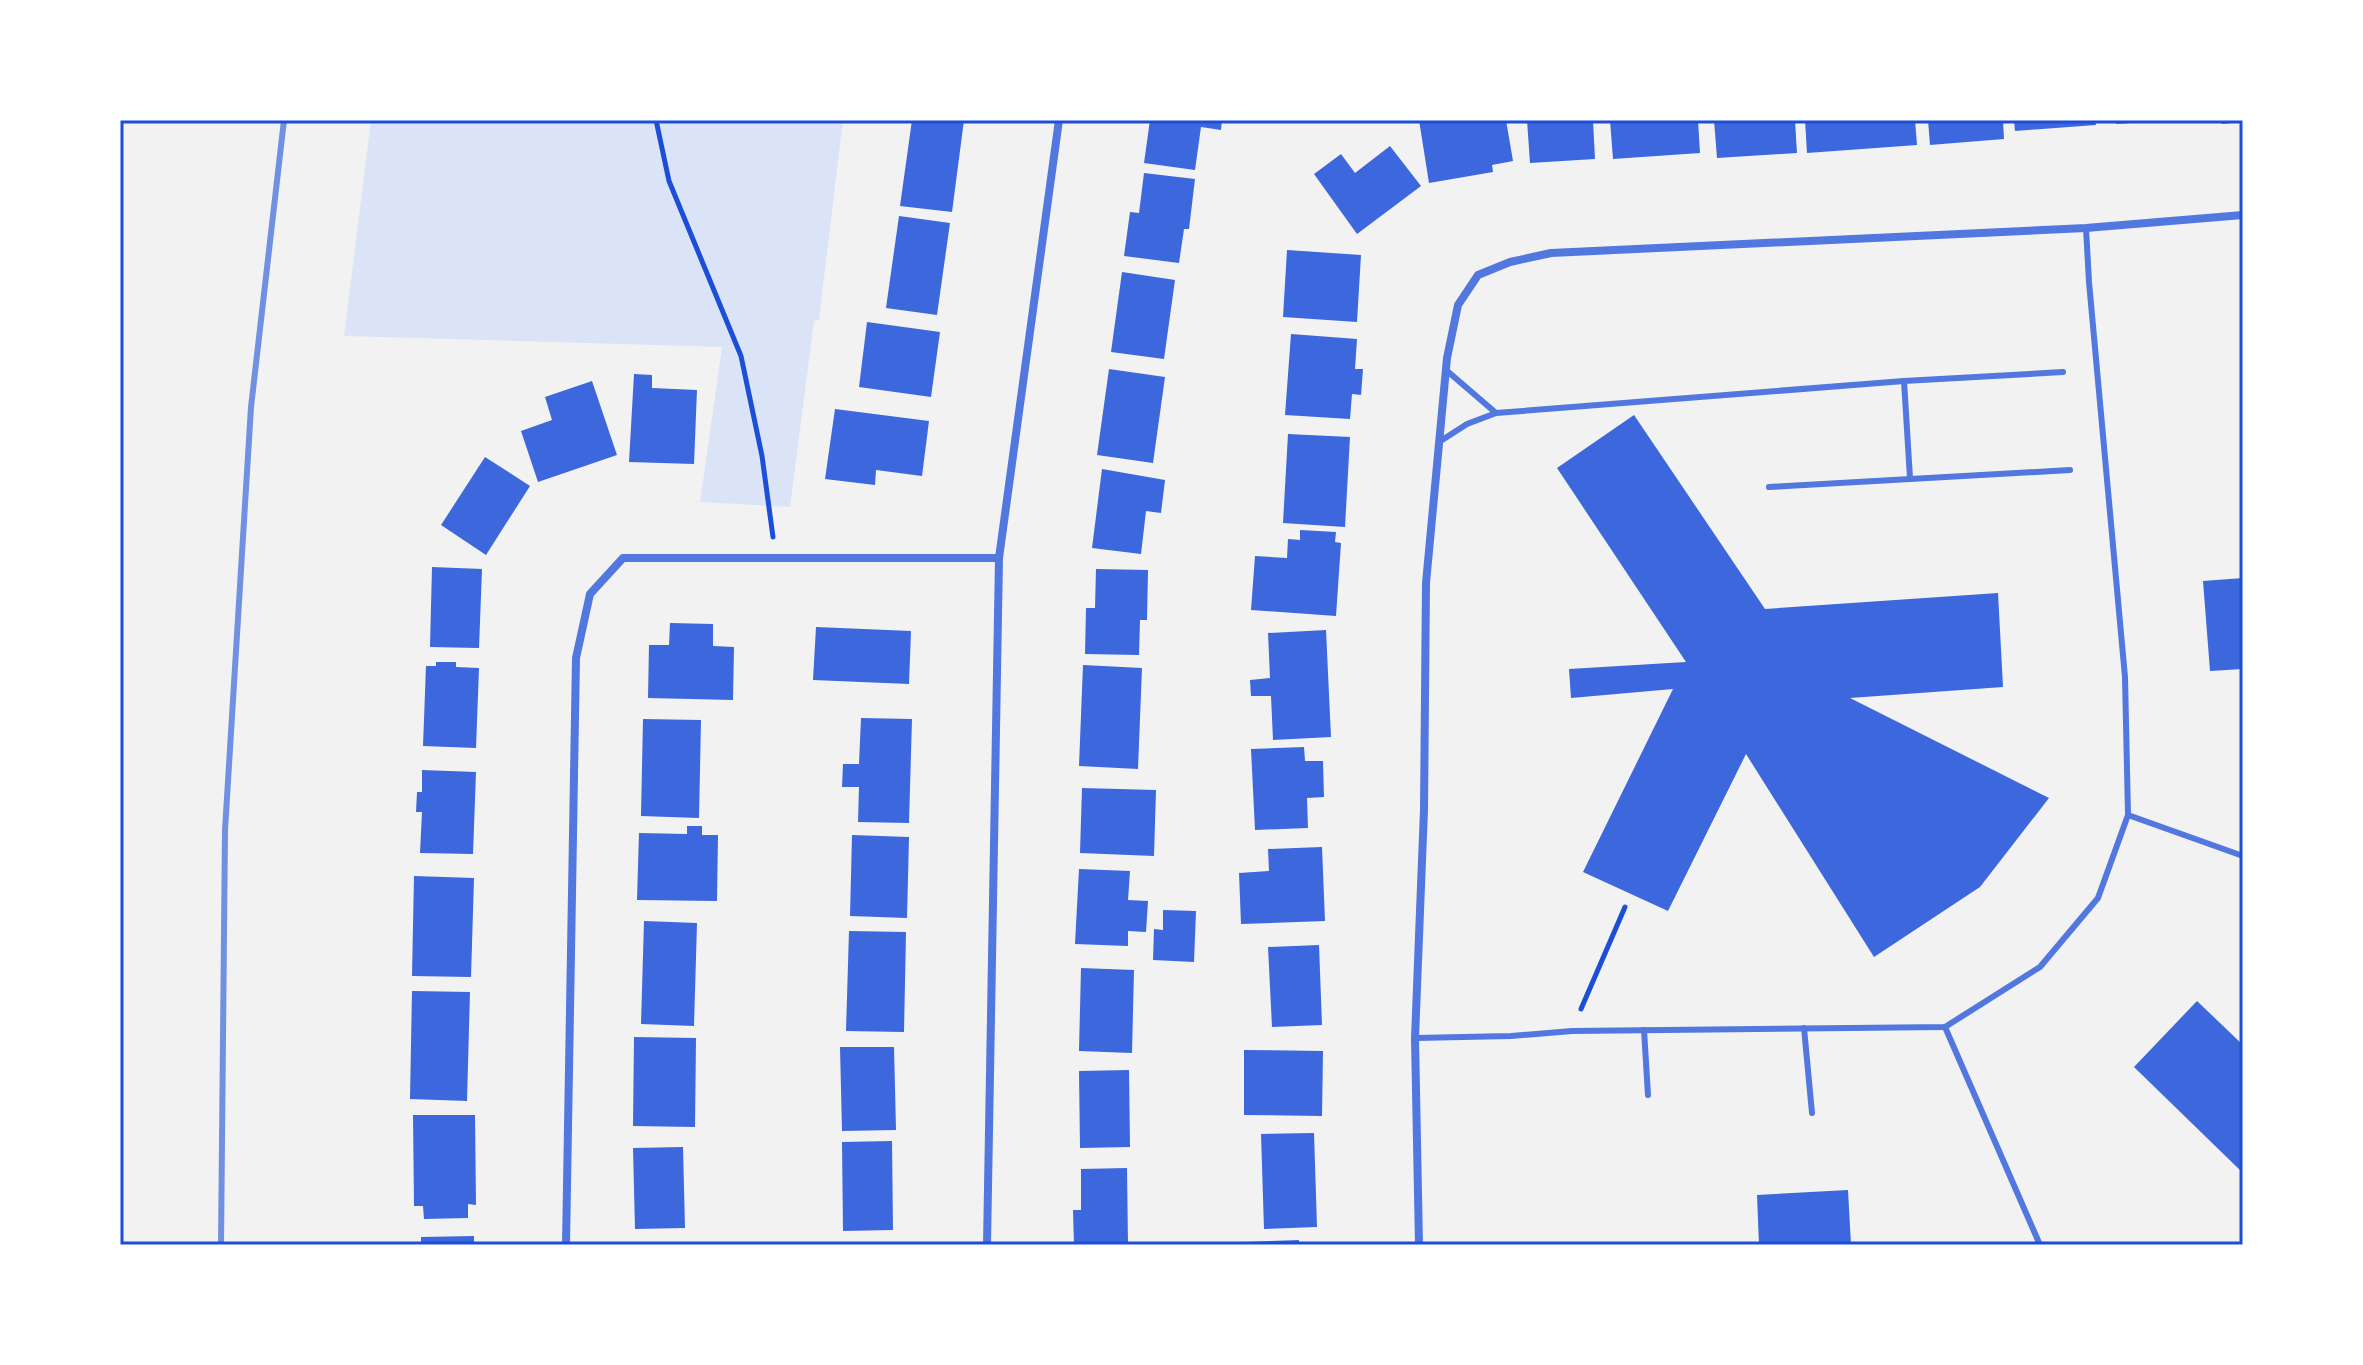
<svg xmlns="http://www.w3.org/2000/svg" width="2363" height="1365" viewBox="0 0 2363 1365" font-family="'Sofia Sans Condensed',sans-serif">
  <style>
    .green { fill: #dbe4f7 }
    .building { fill: #3d67dc }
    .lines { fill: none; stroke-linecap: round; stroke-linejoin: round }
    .path { stroke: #1d4ed8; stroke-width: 5 }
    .service { stroke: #5277de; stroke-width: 6 }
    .minor { stroke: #5277de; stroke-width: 8 }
    .rail { stroke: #7290e2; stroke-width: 6 }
    .neatline { fill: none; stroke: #1d4ed8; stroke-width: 3 }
  </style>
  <rect width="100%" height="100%" fill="#f2f2f2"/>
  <polygon class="green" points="371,120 843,120 819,320 814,321 790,507 700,502 722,347 344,336"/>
  <g class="building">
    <polygon points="912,120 964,120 952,212 900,206"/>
    <polygon points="1150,120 1222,120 1221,130 1201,127 1195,170 1144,163"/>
    <polygon points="1419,120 1506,120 1513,161 1492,165 1493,172 1429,183"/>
    <polygon points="1527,120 1593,120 1595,159 1530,163"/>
    <polygon points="1610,120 1698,120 1700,153 1613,159"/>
    <polygon points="1714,120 1795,120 1797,153 1717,158"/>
    <polygon points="1805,120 1915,120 1917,145 1807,153"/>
    <polygon points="1928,120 2003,120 2004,139 1930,145"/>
    <polygon points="2014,120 2095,120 2096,125 2015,131"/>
    <polygon points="2116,120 2146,120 2146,122 2116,124"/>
    <polygon points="2221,120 2243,120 2243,122 2222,124"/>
    <polygon points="1390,146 1421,186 1357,234 1314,174 1341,154 1355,173"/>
    <polygon points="1144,173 1195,179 1189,229 1184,229 1179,263 1124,256 1130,212 1139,213"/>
    <polygon points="899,216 950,223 937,315 886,308"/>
    <polygon points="1287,250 1361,255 1357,322 1283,317"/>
    <polygon points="1122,272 1175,280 1164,359 1111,352"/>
    <polygon points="867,322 940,332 931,397 859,387"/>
    <polygon points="1291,334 1357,339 1355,369 1363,369 1361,395 1352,394 1350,419 1285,415"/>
    <polygon points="1109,369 1165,377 1153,463 1097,455"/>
    <polygon points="634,374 652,375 652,388 697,390 694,464 629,462"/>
    <polygon points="592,381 617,455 538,482 521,431 552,420 545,397"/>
    <polygon points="835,409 929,421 922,476 876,470 875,485 825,479"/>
    <polygon points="1634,415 1765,609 1998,593 2003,687 1850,698 2049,798 1980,887 1874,957 1746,754 1668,911 1583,872 1673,689 1571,698 1569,669 1686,662 1557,468"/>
    <polygon points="1288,434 1350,437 1345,527 1283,523"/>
    <polygon points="485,457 530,486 486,555 441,525"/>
    <polygon points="1102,469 1165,480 1161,513 1146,511 1141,554 1092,548"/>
    <polygon points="1300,530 1336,532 1335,542 1341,543 1336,616 1251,610 1255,556 1287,558 1288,539 1300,540"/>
    <polygon points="432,567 482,569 479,648 430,647"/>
    <polygon points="1096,569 1148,570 1147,620 1140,620 1139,655 1085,654 1086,608 1095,608"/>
    <polygon points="2243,578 2243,669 2210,671 2203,581"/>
    <polygon points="670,623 713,624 713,646 734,647 733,700 648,698 649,645 669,645"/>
    <polygon points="816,627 911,631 909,684 813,680"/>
    <polygon points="1326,630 1331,737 1273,740 1271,696 1251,696 1250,680 1270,678 1268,633"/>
    <polygon points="436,662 456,662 456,667 479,668 476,748 423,746 426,666 436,666"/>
    <polygon points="1083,665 1142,668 1138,769 1079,766"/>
    <polygon points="861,718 912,719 909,823 858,822 859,787 842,787 843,764 859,764"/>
    <polygon points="643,719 701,720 699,818 641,816"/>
    <polygon points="1304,747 1305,761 1323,761 1324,797 1307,798 1308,828 1255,830 1251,749"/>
    <polygon points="422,770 476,772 473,854 420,853 422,812 416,812 417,792 422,792"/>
    <polygon points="1082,788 1156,790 1154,856 1080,853"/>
    <polygon points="687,826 702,826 702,835 718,835 717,901 637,900 639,833 687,834"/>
    <polygon points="852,835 909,837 907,918 850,916"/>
    <polygon points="1322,847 1325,921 1241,924 1239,873 1269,871 1268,849"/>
    <polygon points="1079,869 1130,871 1128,900 1148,901 1146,932 1128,931 1128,946 1075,944"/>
    <polygon points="414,876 474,878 471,977 412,976"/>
    <polygon points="1163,910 1196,911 1194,962 1153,960 1154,929 1163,930"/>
    <polygon points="644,921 697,923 694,1026 641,1024"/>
    <polygon points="849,931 906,932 904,1032 846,1031"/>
    <polygon points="1319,945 1322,1025 1272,1027 1268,947"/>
    <polygon points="1081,968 1134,970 1132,1053 1079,1051"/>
    <polygon points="412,991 470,992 467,1101 410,1099"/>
    <polygon points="2197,1001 2243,1045 2243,1173 2134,1067"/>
    <polygon points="634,1037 696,1038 695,1127 633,1126"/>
    <polygon points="840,1047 894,1047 896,1130 842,1131"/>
    <polygon points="1244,1050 1323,1051 1322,1116 1244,1115"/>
    <polygon points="1129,1070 1130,1147 1080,1148 1079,1071"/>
    <polygon points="413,1115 475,1115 476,1205 468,1204 468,1218 424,1219 423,1206 414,1206"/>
    <polygon points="1314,1133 1317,1227 1264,1229 1261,1134"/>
    <polygon points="892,1141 893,1230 843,1231 842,1142"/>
    <polygon points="683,1147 685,1228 635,1229 633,1148"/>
    <polygon points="1127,1168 1128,1245 1074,1245 1073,1210 1081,1210 1081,1169"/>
    <polygon points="1848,1190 1851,1245 1759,1245 1757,1195"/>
    <polygon points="474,1236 474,1245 421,1245 421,1237"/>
    <polygon points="1299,1240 1299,1245 1245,1245 1245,1242"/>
    <rect x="635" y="1242" width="57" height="3"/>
  </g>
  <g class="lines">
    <g class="path">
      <polyline points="656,120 669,181 741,356 762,456 773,537"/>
      <polyline points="1581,1009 1625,907"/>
    </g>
    <g class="service">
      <polyline points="1446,370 1496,413"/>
      <polyline points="1904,381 1910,478"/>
      <polyline points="1439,442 1467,424 1496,413 1904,381 2063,372"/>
      <polyline points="1769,487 2070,470"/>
      <polyline points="2128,815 2243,856"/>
      <polyline points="1945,1027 2040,1245"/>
      <polyline points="1804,1028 1812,1113"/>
      <polyline points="1644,1030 1648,1095"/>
      <polyline points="1415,1038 1511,1036 1572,1031 1945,1027 2040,967 2098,898 2128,815 2125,677 2089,282 2086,228"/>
    </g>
    <g class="minor">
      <polyline points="566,1245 576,658 590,594 623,558 999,558"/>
      <polyline points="987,1245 999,558 1059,120"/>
      <polyline points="1419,1245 1415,1038 1424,810 1426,583 1447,358 1458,305 1478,275 1510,262 1551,253 2086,228 2243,215"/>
    </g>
    <polyline class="rail" points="221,1245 225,830 251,407 284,120"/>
  </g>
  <rect width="2363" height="1365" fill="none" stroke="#ffffff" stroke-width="244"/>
  <rect x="122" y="122" width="2119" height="1121" class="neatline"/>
</svg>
